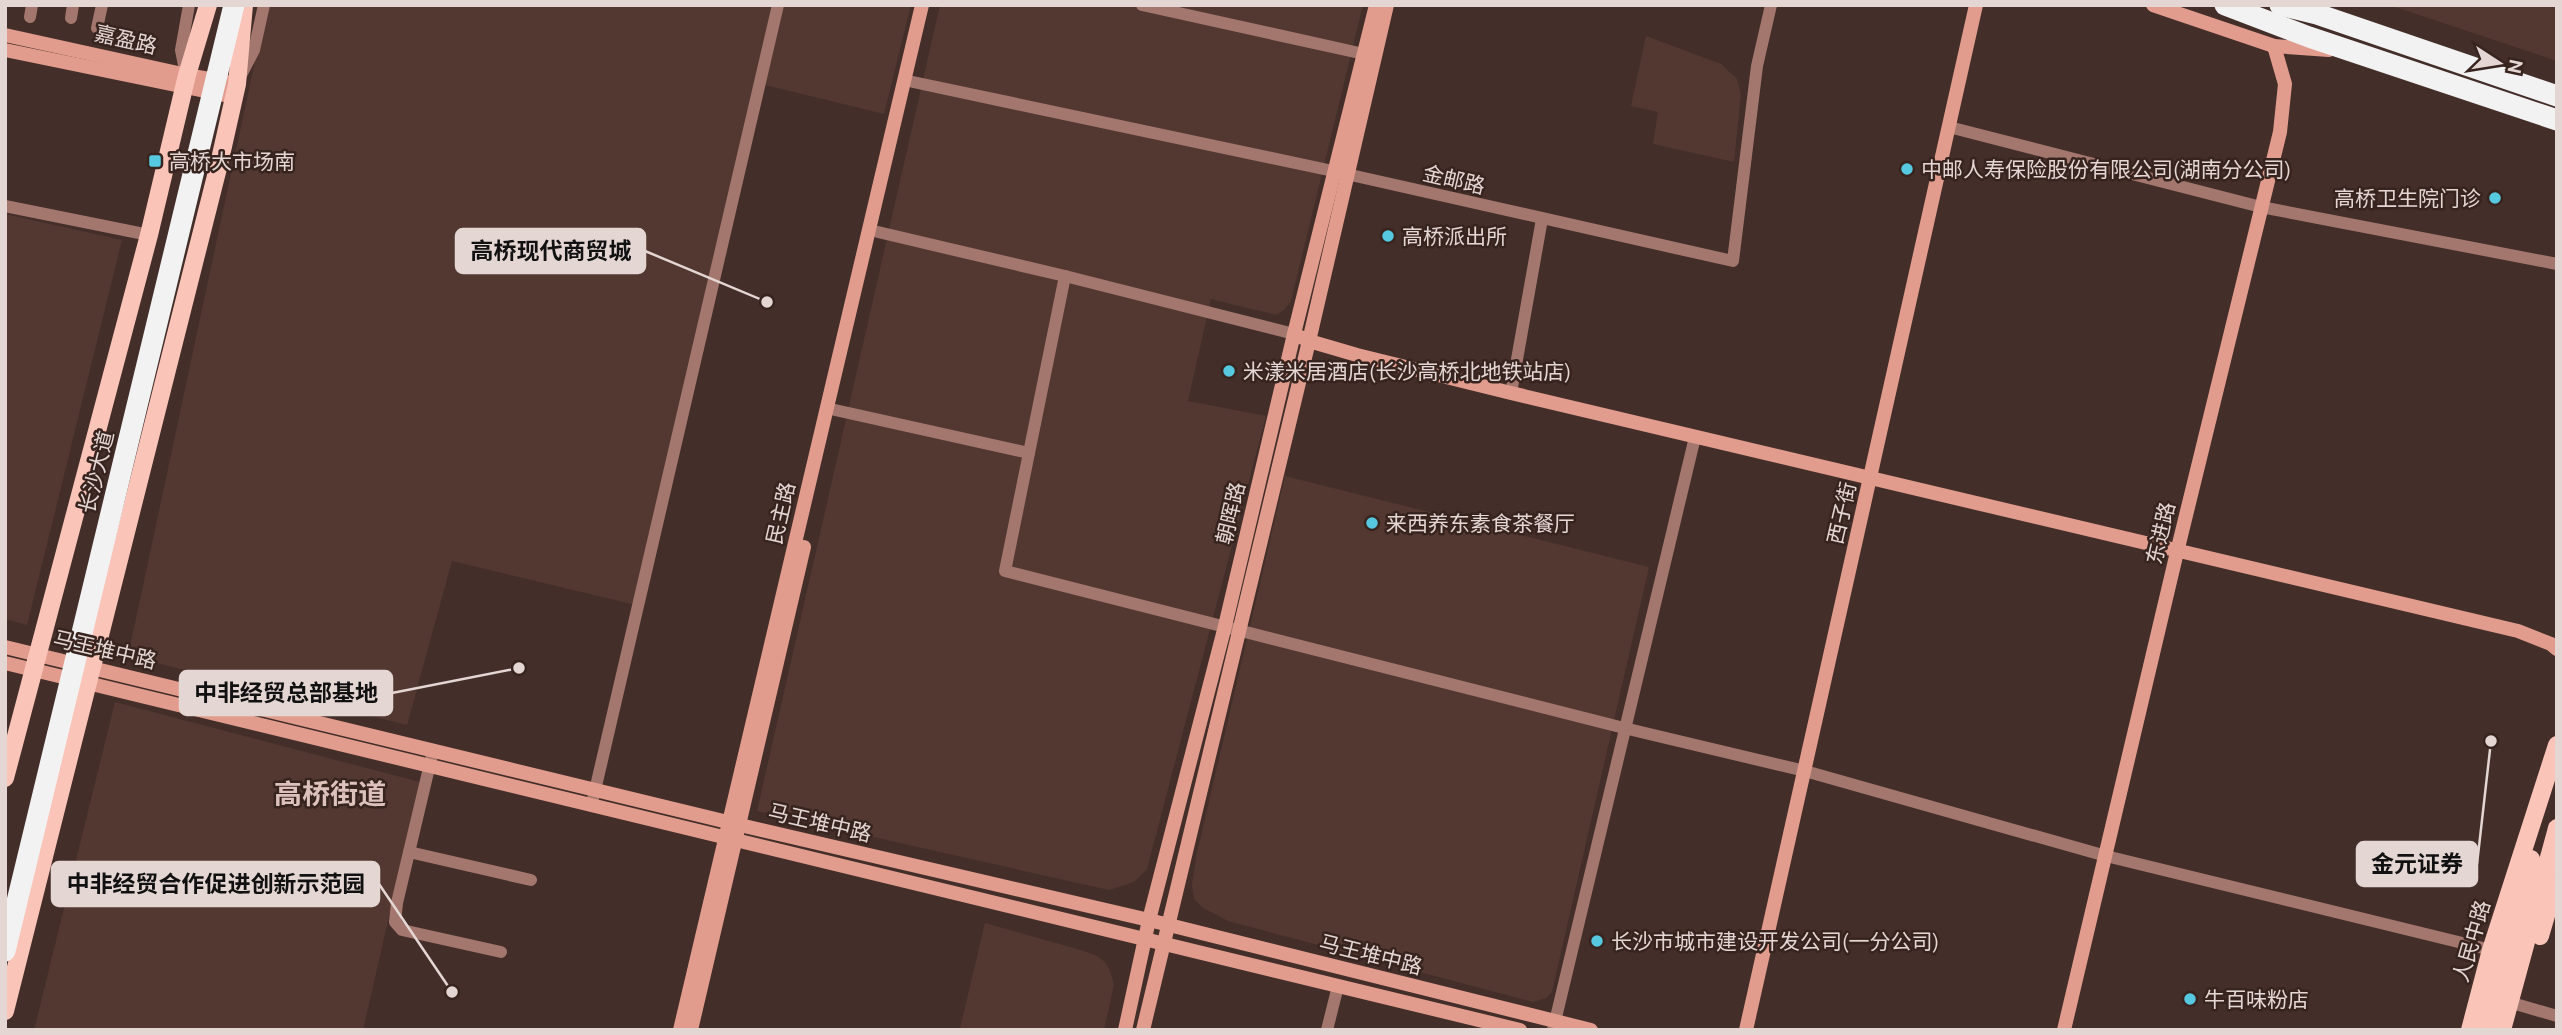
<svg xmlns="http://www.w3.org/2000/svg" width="2562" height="1035" viewBox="0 0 2562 1035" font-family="Ubuntu,'Noto Sans SC',sans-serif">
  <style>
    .built { fill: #533832 }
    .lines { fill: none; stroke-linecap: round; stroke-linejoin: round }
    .street { stroke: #a3776e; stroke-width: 12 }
    .secondary { stroke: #e29c8d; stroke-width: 14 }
    .primary { stroke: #fbc4b8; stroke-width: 18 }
    .highway { stroke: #f2f2f2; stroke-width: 21 }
    .poi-dot { fill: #56c9e0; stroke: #38241f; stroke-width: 2.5 }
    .labels { text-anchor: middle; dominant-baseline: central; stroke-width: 5; stroke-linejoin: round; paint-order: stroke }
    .street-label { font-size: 21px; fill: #e4d6d3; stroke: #38241f }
    .poi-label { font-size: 21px; fill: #e4d6d3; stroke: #38241f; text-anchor: start }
    .district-label { font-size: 28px; font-weight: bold; fill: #ddc1bb; stroke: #38241f }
    .leader { fill: none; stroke: #e4d6d3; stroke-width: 2.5 }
    .callout-dot { fill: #e4d6d3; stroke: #38241f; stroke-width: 2.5 }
    .callout { fill: #e4d6d3; stroke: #e4d6d3; stroke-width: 2.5 }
    .callout-label { font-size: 23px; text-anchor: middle; font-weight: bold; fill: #111 }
  </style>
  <rect width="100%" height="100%" fill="#432e29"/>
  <g class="built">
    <polygon points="267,5 911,5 884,114 765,85 644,607 452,561 407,725 128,656"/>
    <polygon points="940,5 1363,5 1291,301 1284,310 1276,315 1211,299 1188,401 1266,416 1147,869 1134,882 1109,890 757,811"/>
    <polygon points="2389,5 2557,5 2557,61"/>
    <polygon points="1646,36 1721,64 1737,79 1741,94 1734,162 1653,144 1658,112 1631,106"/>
    <polygon points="5,214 122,240 27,625 5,619"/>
    <polygon points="1285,476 1649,567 1552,992 1546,998 1533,1002 1228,921 1203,908 1194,899 1192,885 1196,857"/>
    <polygon points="115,702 420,782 363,1030 34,1030"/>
    <polygon points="985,923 1081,950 1097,956 1105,962 1110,970 1114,985 1104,1030 960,1028"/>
  </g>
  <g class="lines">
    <g class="street">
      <polyline points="1142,5 1364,54"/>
      <polyline points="30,17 32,5"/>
      <polyline points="71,18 73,5"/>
      <polyline points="97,28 102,5"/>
      <polyline points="186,75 181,50 189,5"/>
      <polyline points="240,77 254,50 264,5"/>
      <polyline points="913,82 1333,171 1733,261 1757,66 1771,5"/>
      <polyline points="1949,127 2261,207 2557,264"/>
      <polyline points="5,206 149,235"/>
      <polyline points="878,232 1065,276 1294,334"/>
      <polyline points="1065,276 1005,571 1624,728 1805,771 2106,856 2491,950"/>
      <polyline points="1511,393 1542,219"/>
      <polyline points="835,410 1029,453"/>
      <polyline points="433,751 397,903 395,922 402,930 501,952"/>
      <polyline points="593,799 778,5"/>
      <polyline points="409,852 531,880"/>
      <polyline points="2519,1005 2557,1016"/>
      <polyline points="1327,1030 1338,986"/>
      <polyline points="1553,1030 1695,437"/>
    </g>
    <g class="secondary">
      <polyline points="2153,5 2274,46 2329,50"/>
      <polyline points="5,35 187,75 237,84"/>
      <polyline points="5,50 234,97"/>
      <polyline points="1294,334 1309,341 1357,355 1511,393 2518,631 2551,644 2557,649"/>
      <polyline points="5,647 740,825 1149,920 1591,1030"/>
      <polyline points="5,663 1520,1030"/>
      <polyline points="680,1030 922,5"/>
      <polyline points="691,1030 804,547"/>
      <polyline points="1125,1030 1149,920 1225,626 1294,334 1376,5"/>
      <polyline points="1143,1030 1309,341 1387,5"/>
      <polyline points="1746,1030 1976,5"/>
      <polyline points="2064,1030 2177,552 2280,132 2285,84 2274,46"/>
    </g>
    <g class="primary">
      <polyline points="5,778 149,235 187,75 208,5"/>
      <polyline points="2540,936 2557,878"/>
      <polyline points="5,1011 219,164 237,84 244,5"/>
      <polyline points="2470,1030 2491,950 2557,745"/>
      <polyline points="2488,1030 2531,859"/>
      <polyline points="2502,1030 2557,828"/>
    </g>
    <g class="highway">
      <polyline points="2225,5 2309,37 2557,120"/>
      <polyline points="2280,5 2317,14 2557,96"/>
      <polyline points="5,951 234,5"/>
    </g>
  </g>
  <g class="poi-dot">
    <rect x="148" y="154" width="14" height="14" rx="3.5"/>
    <circle cx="1907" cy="169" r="7"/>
    <circle cx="2495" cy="198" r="7"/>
    <circle cx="1388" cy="236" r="7"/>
    <circle cx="1229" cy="371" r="7"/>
    <circle cx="1372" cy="523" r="7"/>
    <circle cx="1597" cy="941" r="7"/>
    <circle cx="2190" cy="999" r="7"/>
  </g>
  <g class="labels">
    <g class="street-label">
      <text transform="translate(126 39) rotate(13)">嘉盈路</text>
      <text transform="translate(1454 179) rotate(13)">金邮路</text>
      <text transform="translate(96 472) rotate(-76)">长沙大道</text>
      <text transform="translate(780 513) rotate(-77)">民主路</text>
      <text transform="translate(1230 513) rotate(-77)">朝晖路</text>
      <text transform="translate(1841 513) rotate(-77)">西子街</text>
      <text transform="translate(2160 533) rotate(-77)">东进路</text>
      <text transform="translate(105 649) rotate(13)">马王堆中路</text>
      <text transform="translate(820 822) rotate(13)">马王堆中路</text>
      <text transform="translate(2471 941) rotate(-74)">人民中路</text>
      <text transform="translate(1371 954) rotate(14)">马王堆中路</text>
    </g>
    <g class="poi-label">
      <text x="169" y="161">高桥大市场南</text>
      <text x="1921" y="169">中邮人寿保险股份有限公司(湖南分公司)</text>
      <text x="2481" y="198" text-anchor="end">高桥卫生院门诊</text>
      <text x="1402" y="236">高桥派出所</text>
      <text x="1243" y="371">米漾米居酒店(长沙高桥北地铁站店)</text>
      <text x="1386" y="523">来西养东素食茶餐厅</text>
      <text x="1611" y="941">长沙市城市建设开发公司(一分公司)</text>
      <text x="2204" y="999">牛百味粉店</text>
    </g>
    <g class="district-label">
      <text x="330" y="793">高桥街道</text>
    </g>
  </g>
  <path class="leader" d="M767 302L645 251M519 668L392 693M2491 741L2477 864M452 992L379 884"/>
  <g class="callout-dot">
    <circle cx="767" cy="302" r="7"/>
    <circle cx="519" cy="668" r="7"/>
    <circle cx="2491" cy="741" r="7"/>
    <circle cx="452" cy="992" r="7"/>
  </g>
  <g class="callout">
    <rect x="456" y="229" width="189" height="44" rx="7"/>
    <rect x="180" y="671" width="212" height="44" rx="7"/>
    <rect x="2357" y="842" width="120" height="44" rx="7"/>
    <rect x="52" y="862" width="327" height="44" rx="7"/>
  </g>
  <g class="callout-label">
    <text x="551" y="259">高桥现代商贸城</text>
    <text x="286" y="701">中非经贸总部基地</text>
    <text x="2417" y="872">金元证券</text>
    <text x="216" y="892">中非经贸合作促进创新示范园</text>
  </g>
  <rect width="2562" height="1035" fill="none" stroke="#e4d6d3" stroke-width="14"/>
  <g transform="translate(2499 63) rotate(102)" stroke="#38241f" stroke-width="5" paint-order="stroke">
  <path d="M0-5L12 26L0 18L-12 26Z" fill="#e4d6d3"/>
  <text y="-10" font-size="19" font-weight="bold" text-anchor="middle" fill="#e4d6d3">N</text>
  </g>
</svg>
